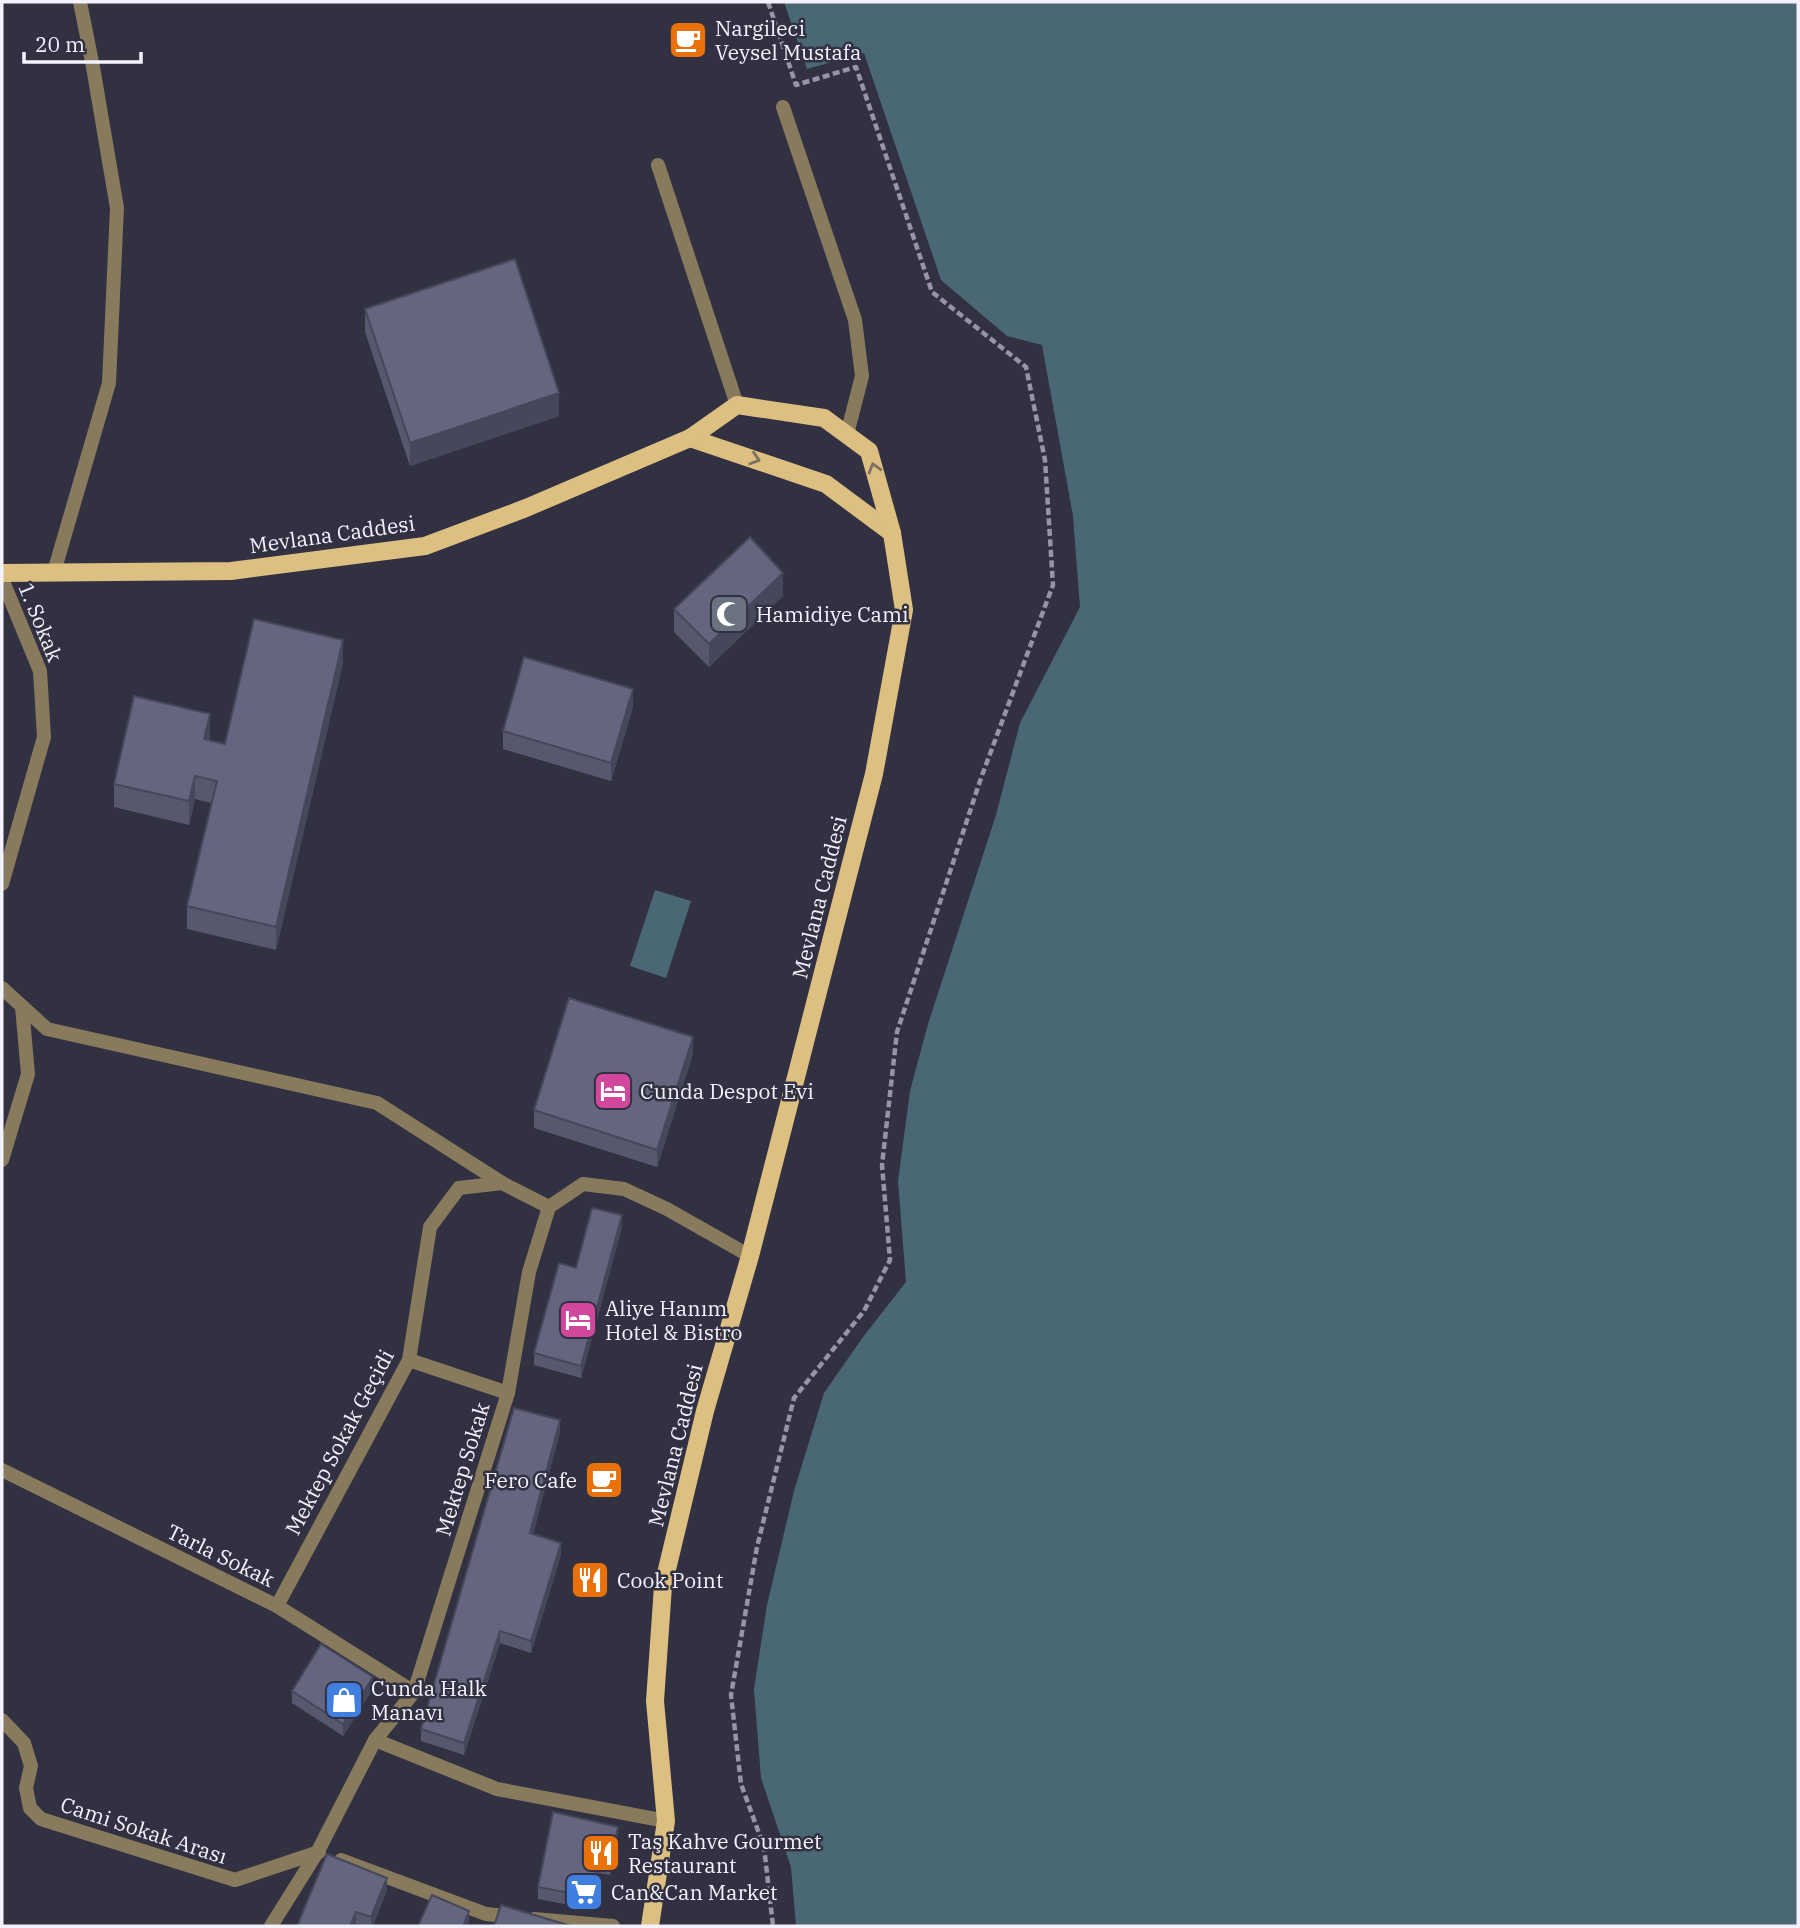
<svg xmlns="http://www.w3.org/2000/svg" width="1800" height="1928" viewBox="0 0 1800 1928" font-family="'IBM Plex Serif',serif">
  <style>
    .water { fill: #496874 }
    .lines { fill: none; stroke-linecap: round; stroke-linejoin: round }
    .path { stroke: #9695a3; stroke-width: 4.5; stroke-dasharray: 7 3.5; stroke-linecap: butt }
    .lane { stroke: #887a5d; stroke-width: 14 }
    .street { stroke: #887a5d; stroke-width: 14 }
    .primary { stroke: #ddbf82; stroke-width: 18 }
    .wall { fill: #56586e }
    .shaded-wall { fill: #46475a }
    .building { fill: #646680; stroke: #46475a; stroke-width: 2 }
    .oneway { stroke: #7f715f }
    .labels { text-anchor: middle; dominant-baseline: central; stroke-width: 5; stroke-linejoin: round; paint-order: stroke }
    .poi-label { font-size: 21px; fill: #f3f2fe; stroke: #323142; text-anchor: start }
    .street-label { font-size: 21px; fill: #f3f2fe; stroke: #323142 }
  </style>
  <rect width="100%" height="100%" fill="#323142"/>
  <g class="water">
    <polygon points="784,2 1798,2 1798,1926 796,1926 791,1867 761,1778 754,1689 767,1605 794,1491 824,1393 863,1337 906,1282 898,1181 910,1091 928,1024 996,815 1020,723 1080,607 1073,516 1042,345 1007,336 941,280 864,53 807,69"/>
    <polygon points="655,890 691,901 666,978 630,966"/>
  </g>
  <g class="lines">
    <polyline class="path" points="768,2 796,85 856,67 932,292 1026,367 1045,460 1053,585 981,778 897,1032 882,1165 890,1260 864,1311 794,1398 757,1547 731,1695 741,1784 764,1847 773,1926"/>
    <g class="lane">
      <polyline points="2,988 47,1029 377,1103 502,1183"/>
      <polyline points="2,1160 28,1074 22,1007"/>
      <polyline points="409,1360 508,1393"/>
      <polyline points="2,1470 277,1606 414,1692"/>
      <polyline points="277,1606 409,1360 430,1227 459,1188 502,1183 549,1207"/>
      <polyline points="2,1720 24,1743 31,1766 26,1788 30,1808 41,1819 235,1880 319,1852"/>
      <polyline points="375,1740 497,1789 666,1821"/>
      <polyline points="341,1860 486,1914 514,1917"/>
      <polyline points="534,1919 613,1926"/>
      <polyline points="271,1926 318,1851 375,1740 414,1692 508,1393 529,1272 549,1207 583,1184 624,1189 667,1209 750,1256"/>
    </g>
    <g class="street">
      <polyline points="783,107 855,320 862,376 847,434"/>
      <polyline points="658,165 737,405"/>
      <polyline points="54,572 109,383 117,208 93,67 80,2"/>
      <polyline points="2,579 40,671 44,737 2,884"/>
    </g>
    <g class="primary">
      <polyline points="690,438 826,484 892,533"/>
      <polyline points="2,573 231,571 425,546 526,508 690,438 737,405 824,418 869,451 892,533 904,610 874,774 750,1256 705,1411 663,1586 655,1701 666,1821 650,1926"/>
    </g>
  </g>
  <g class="wall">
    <polygon points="365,309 559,416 410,466 365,332"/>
    <polygon points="783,596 709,667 674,632 674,609"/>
    <polygon points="343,663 276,950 187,929 187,906 211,803 195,799 189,825 114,807 114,784 210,737 209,740 225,744"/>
    <polygon points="633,707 611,781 503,749 503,731"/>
    <polygon points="693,1054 657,1167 534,1128 534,1110"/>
    <polygon points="622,1227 581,1378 534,1365 534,1353 576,1268"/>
    <polygon points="560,1432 533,1534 561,1555 531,1653 500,1643 464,1755 421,1741 421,1729"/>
    <polygon points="373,1689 343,1736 292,1703 292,1691"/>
    <polygon points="618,1839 610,1875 598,1873 591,1909 538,1899 538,1887"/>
    <polygon points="387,1890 373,1926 363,1926 356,1924 297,1926"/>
  </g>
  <g class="shaded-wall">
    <polygon points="559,393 559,416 410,466 410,443"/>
    <polygon points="783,573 783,596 709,667 709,644"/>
    <polygon points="343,640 343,663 276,950 276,927"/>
    <polygon points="633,689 633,707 611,781 611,763"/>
    <polygon points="210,714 210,737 204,762 204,739"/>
    <polygon points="195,776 195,799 189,825 189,801"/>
    <polygon points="693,1037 693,1054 657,1167 657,1150"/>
    <polygon points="622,1215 622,1227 581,1378 581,1366"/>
    <polygon points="560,1420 560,1432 530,1545 530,1533"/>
    <polygon points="561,1543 561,1555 531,1653 531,1641"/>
    <polygon points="500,1631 500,1643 464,1755 464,1743"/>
    <polygon points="373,1677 373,1689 343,1736 343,1724"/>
    <polygon points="618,1827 618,1839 610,1875 610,1863"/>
    <polygon points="598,1861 598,1873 591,1909 591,1897"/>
    <polygon points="387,1878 387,1890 373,1926 371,1926 371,1917"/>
    <polygon points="469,1911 469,1923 468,1926 463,1926"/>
    <polygon points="356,1912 356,1924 355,1926 350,1926"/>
  </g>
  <g class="building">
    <polygon points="515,259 559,393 410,443 365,309"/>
    <polygon points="750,537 783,573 709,644 674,609"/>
    <polygon points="254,619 343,640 276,927 187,906 217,781 195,776 189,801 114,784 134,696 210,714 204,739 225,744"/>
    <polygon points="524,657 633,689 611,763 503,731"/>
    <polygon points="569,998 693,1037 657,1150 534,1110"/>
    <polygon points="592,1208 622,1215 581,1366 534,1353 559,1263 576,1268"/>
    <polygon points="514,1408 560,1420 530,1533 561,1543 531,1641 500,1631 464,1743 421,1729"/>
    <polygon points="321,1644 373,1677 343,1724 292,1691"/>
    <polygon points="553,1812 618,1827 610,1863 598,1861 591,1897 538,1887"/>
    <polygon points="327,1854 387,1878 371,1917 356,1912 350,1926 297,1926"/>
    <polygon points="432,1895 469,1911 463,1926 418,1926"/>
    <polygon points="501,1905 571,1926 494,1926"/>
  </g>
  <defs><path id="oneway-chevron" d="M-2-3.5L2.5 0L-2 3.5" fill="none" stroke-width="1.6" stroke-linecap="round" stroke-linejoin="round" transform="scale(1.75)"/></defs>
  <g class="oneway">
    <use href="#oneway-chevron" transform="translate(755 459) rotate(18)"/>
    <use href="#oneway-chevron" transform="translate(874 468) rotate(-106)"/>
  </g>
  <defs>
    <g id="cafe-square" transform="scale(2.0125)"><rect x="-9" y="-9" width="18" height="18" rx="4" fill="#e8710a" stroke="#323142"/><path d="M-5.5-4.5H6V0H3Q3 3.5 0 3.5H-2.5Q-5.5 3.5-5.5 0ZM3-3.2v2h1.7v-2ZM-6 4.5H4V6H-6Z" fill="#fff"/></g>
    <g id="mosque-square" transform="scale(2.0125)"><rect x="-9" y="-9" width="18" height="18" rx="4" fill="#6b7280" stroke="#323142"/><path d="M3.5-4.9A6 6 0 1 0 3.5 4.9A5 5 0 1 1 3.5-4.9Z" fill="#fff"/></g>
    <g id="hotel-square" transform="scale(2.0125)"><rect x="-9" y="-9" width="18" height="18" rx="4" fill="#d1479c" stroke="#323142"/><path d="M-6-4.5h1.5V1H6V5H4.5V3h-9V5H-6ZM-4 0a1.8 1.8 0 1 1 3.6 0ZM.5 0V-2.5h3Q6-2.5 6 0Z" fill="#fff"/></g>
    <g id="restaurant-square" transform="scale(2.0125)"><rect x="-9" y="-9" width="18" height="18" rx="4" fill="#e8710a" stroke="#323142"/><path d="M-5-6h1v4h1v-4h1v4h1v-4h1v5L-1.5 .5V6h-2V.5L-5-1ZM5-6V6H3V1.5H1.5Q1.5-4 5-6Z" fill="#fff"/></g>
    <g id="shop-square" transform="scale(2.0125)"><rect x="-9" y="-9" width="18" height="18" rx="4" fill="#3f7fe0" stroke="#323142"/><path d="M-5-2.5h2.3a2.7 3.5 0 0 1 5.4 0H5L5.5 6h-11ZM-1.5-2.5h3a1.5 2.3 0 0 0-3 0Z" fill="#fff"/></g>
    <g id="supermarket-square" transform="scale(2.0125)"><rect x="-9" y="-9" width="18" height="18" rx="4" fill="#3f7fe0" stroke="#323142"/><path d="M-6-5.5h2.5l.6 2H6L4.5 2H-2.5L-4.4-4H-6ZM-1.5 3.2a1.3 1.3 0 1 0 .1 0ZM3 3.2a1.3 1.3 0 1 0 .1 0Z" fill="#fff"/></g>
  </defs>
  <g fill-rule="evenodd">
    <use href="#cafe-square" x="688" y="40"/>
    <use href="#mosque-square" x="729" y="614"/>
    <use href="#hotel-square" x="613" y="1091"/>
    <use href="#hotel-square" x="578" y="1320"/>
    <use href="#cafe-square" x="604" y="1480"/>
    <use href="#restaurant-square" x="590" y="1580"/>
    <use href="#shop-square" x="344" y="1700"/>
    <use href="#restaurant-square" x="601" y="1853"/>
    <use href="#supermarket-square" x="584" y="1892"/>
  </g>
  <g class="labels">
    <g class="poi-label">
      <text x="715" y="28">Nargileci<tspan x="715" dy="24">Veysel Mustafa</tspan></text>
      <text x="756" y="614">Hamidiye Cami</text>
      <text x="640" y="1091">Cunda Despot Evi</text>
      <text x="605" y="1308">Aliye Hanım<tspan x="605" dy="24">Hotel &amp; Bistro</tspan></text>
      <text x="577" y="1480" text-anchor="end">Fero Cafe</text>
      <text x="617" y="1580">Cook Point</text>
      <text x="371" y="1688">Cunda Halk<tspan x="371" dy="24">Manavı</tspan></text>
      <text x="628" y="1841">Taş Kahve Gourmet<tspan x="628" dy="24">Restaurant</tspan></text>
      <text x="611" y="1892">Can&amp;Can Market</text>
    </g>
    <g class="street-label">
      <text transform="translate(332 534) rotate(-8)">Mevlana Caddesi</text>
      <text transform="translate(41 622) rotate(68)">1. Sokak</text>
      <text transform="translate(819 897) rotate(-76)">Mevlana Caddesi</text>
      <text transform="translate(339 1442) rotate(-62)">Mektep Sokak Geçidi</text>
      <text transform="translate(675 1445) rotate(-76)">Mevlana Caddesi</text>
      <text transform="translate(462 1469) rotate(-73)">Mektep Sokak</text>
      <text transform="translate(221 1555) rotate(26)">Tarla Sokak</text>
      <text transform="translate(144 1830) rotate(18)">Cami Sokak Arası</text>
    </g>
  </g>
  <rect width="1800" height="1928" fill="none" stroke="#f3f2fe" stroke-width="7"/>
  <path d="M24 52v10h117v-10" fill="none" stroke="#f3f2fe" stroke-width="3.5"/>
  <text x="35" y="52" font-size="21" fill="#f3f2fe" stroke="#323142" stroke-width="5" paint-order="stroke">20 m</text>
</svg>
